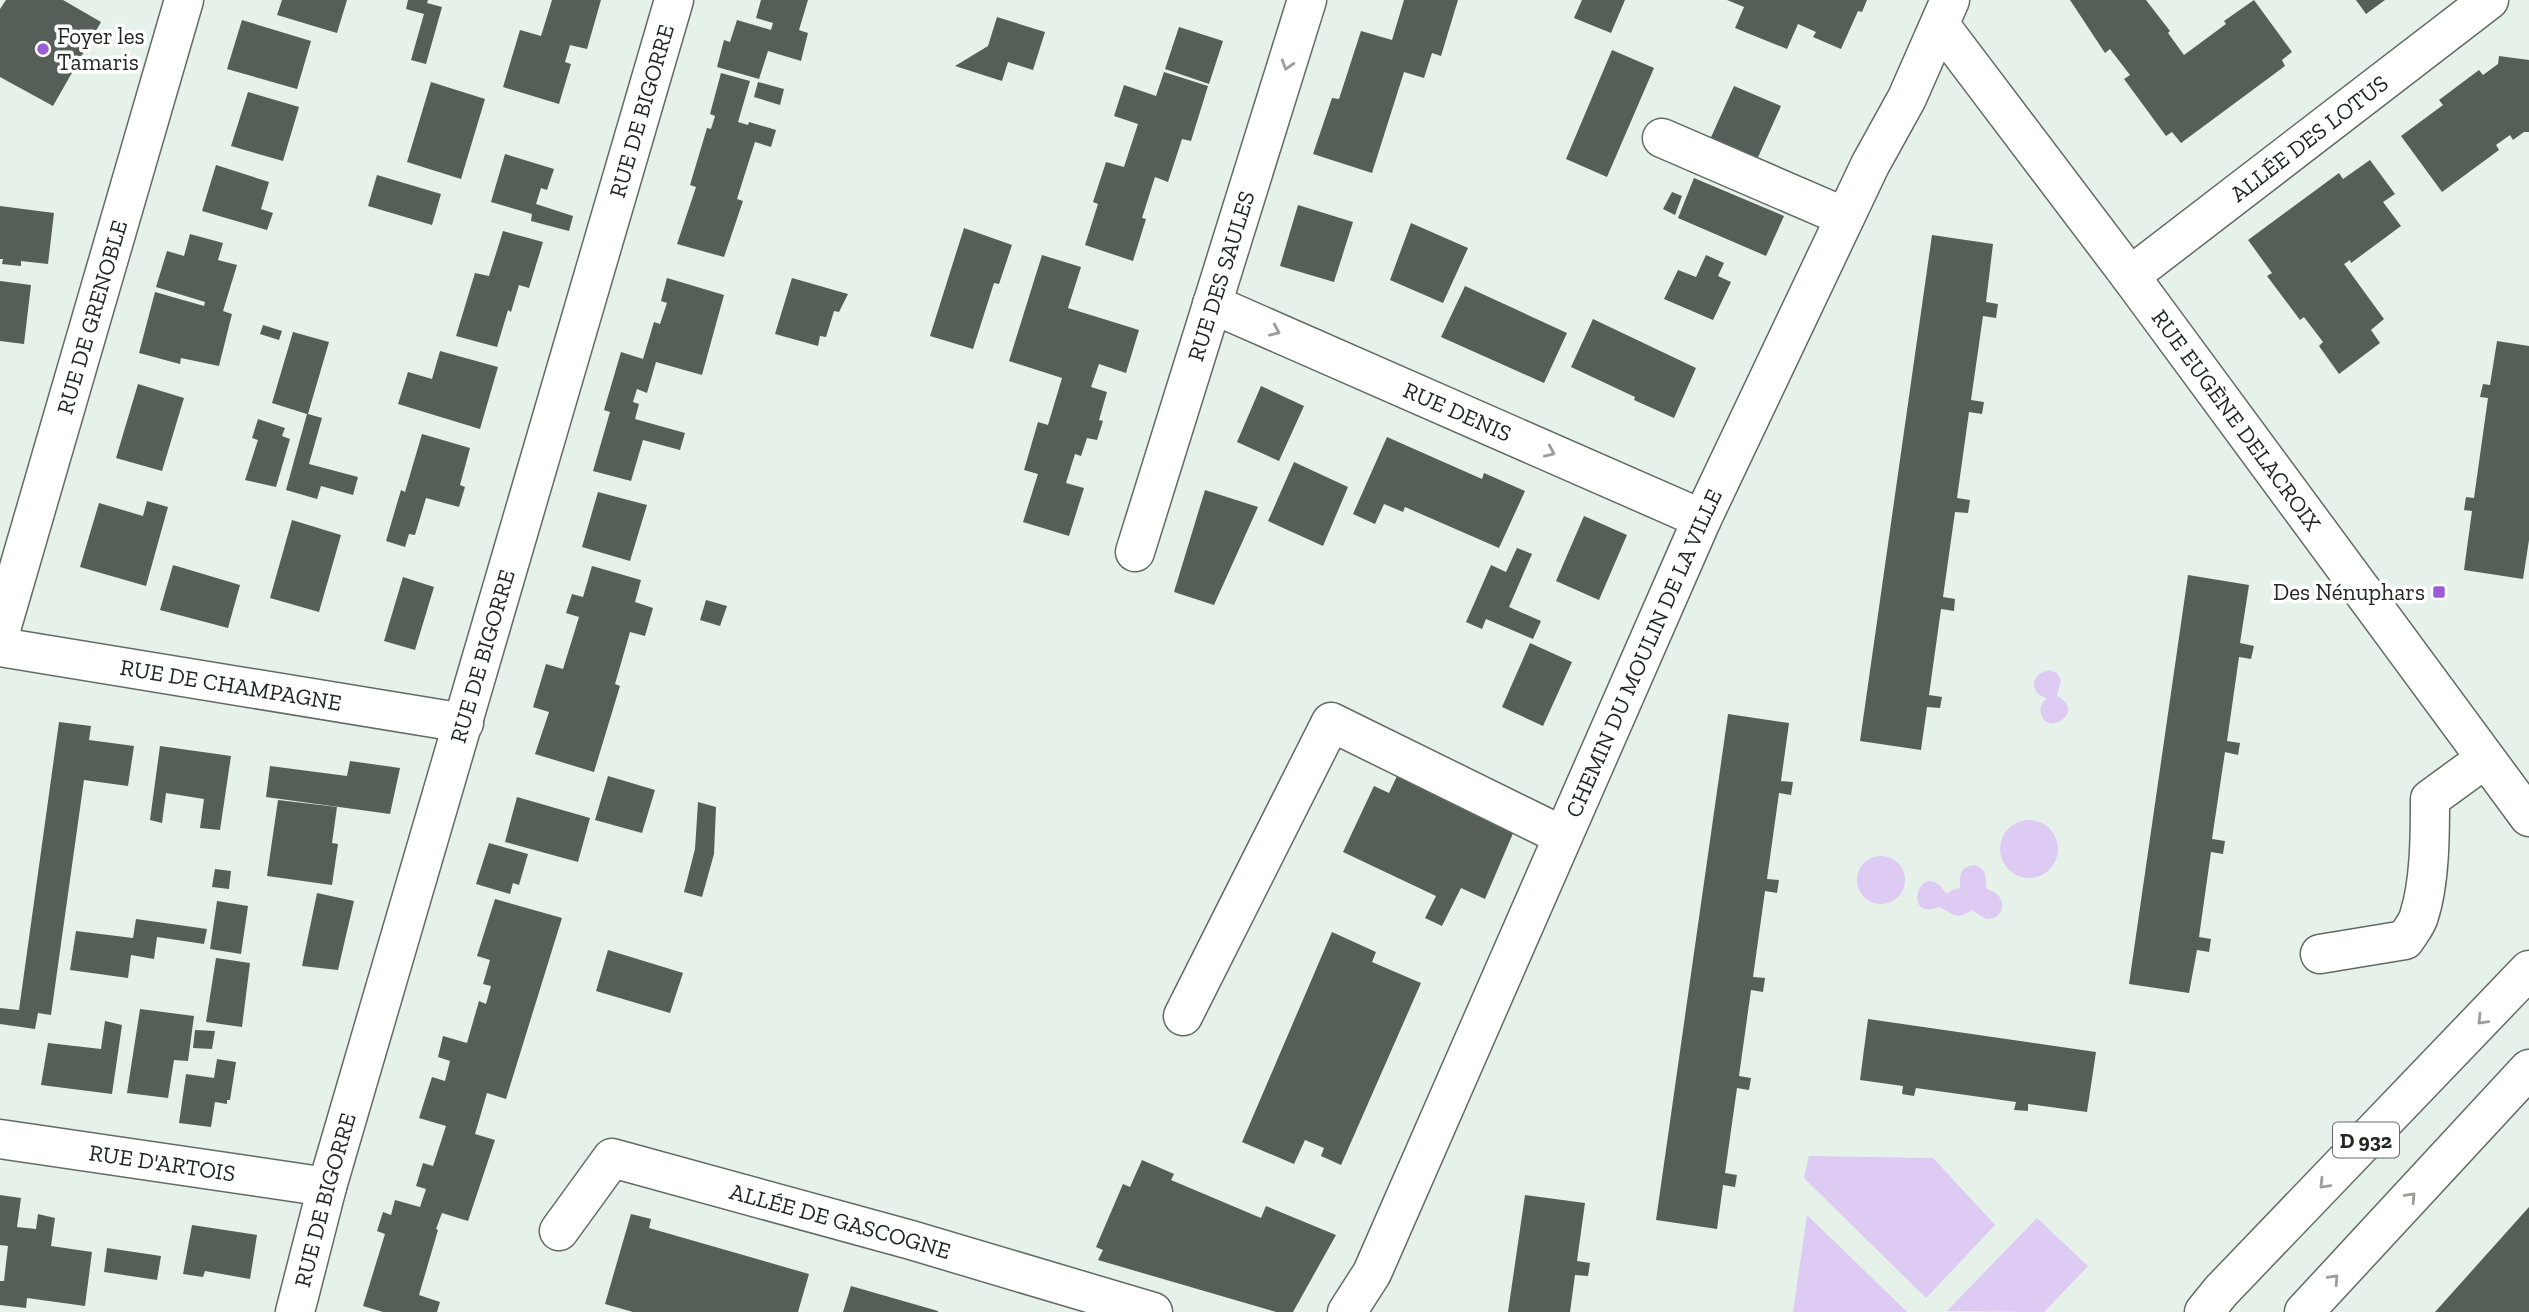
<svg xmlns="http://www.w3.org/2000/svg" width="2529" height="1312" viewBox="0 0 2529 1312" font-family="'Zilla Slab',serif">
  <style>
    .green { fill: #ddcbf3 }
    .building { fill: #555f58 }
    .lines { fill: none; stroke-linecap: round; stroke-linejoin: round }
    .minor-casing { stroke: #616b63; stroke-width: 41 }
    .major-casing { stroke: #616b63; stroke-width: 41 }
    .minor { stroke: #fff; stroke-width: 38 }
    .major { stroke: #fff; stroke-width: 38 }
    .oneway { stroke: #9c9e9c }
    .poi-dot { fill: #9a5dd4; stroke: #fff; stroke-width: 2.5 }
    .labels { text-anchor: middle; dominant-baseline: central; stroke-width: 7; stroke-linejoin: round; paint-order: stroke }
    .shield { fill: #fff; stroke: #656866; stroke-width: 2 }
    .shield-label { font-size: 21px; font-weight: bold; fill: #232724 }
    .poi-label { font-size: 23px; fill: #232724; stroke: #fff; text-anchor: start }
    .street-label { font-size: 23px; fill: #232724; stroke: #fff }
  </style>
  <rect width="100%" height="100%" fill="#e6f1e9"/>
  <g class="green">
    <path d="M2050 670 2057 673 2061 680 2057 696C2088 712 2045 738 2041 713 2039 706 2043 702 2047 698 2028 694 2031 672 2050 670Z"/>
    <circle cx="2029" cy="849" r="29"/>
    <circle cx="1881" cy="880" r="24"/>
    <path d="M1975 865C1987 870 1986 877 1986 888 1991 891 1998 893 2000 898 2006 908 1999 919 1988 919 1982 918 1977 913 1972 910 1955 921 1955 914 1939 907 1903 921 1918 866 1939 885 1942 888 1944 891 1946 894L1952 890 1960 888C1960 875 1959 867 1975 865Z"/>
    <polygon points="1809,1156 1933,1158 1995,1225 1926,1298 1804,1178"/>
    <polygon points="1807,1215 1907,1312 1793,1312"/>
    <polygon points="2037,1218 2088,1266 2044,1312 1947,1311"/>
  </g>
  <g class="building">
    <polygon points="6,0 63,0 101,22 53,106 0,77 0,9"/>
    <polygon points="282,0 347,0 337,33 277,15"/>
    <polygon points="408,0 428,0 427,3 442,7 426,64 411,60 424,14 406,9"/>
    <polygon points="552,0 601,0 587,49 570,45 565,62 571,64 559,104 503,87 520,30 541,36"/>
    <polygon points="761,0 808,0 799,30 808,33 801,61 768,51 759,79 717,67 724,40 730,42 737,20 771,30 773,23 756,18"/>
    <polygon points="1404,0 1458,0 1441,56 1432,53 1424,78 1404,72 1372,173 1313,154 1332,98 1339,99 1361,31 1392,40"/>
    <polygon points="1582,0 1625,0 1611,33 1574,18"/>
    <polygon points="1727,0 1867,0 1862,12 1858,11 1841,49 1813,37 1816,32 1798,24 1787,49 1735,28 1744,7"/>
    <polygon points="2070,0 2146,0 2170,31 2168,33 2184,55 2226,24 2224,21 2254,0 2292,52 2282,60 2285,66 2181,143 2172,132 2166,136 2124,79 2130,75 2110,49 2105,53"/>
    <polygon points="2356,0 2385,0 2366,14"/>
    <polygon points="997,17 1045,32 1033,70 1008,62 1002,81 955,66 988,46"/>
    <polygon points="242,20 311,41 297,89 227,69"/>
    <polygon points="1179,27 1223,41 1209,84 1165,69"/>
    <polygon points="1612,50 1654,68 1607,177 1566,159"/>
    <polygon points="2499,56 2529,60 2529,132 2524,132 2513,140 2510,135 2496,145 2499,150 2442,192 2401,136 2443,105 2439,100 2479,70 2483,75 2498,64"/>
    <polygon points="1164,72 1208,86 1191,141 1182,139 1168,182 1155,177 1142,218 1146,219 1133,261 1085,245 1098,204 1093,202 1106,162 1124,167 1138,124 1114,116 1124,85 1156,96"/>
    <polygon points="721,73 750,81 738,122 748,125 749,122 776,130 771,147 755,142 737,199 743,201 724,257 677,244 696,187 690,185 707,128 711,129 715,116 710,114"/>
    <polygon points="431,82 485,99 461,179 407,162"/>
    <polygon points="758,82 784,89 780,105 754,97"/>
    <polygon points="1734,86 1781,106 1755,164 1708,144"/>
    <polygon points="248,92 299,107 283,161 231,146"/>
    <polygon points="505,154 554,169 547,190 541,188 536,204 573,216 569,231 531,221 532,214 491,202"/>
    <polygon points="2370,160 2395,194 2383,202 2401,226 2351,263 2350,260 2344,264 2384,319 2371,330 2380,343 2339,374 2319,346 2323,342 2304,317 2300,320 2267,276 2272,273 2248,240 2339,173 2343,179"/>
    <polygon points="216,165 269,182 261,209 273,213 267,230 202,211"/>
    <polygon points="377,175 441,194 432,225 368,206"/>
    <polygon points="1694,178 1784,216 1766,256 1678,218"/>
    <polygon points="1672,192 1682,196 1675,215 1663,209"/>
    <polygon points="1298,205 1353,222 1334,282 1280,266"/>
    <polygon points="0,206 54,213 48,264 21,261 21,266 2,264 3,259 0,259"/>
    <polygon points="1411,223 1468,248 1443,303 1390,280"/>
    <polygon points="964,228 1012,245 999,284 994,283 973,349 930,336"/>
    <polygon points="503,231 543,242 529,288 519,285 511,312 508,310 497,347 456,336 475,273 489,276"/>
    <polygon points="190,234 223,243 218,260 237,265 223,311 232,314 219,366 181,358 180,364 139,353 155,292 204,306 205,302 156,287 167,251 184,256"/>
    <polygon points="1932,235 1993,244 1986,302 1998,304 1996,318 1983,316 1971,400 1984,402 1982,414 1969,412 1957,498 1970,500 1968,513 1955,512 1943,597 1955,599 1954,611 1941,609 1929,695 1942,697 1940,708 1927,707 1921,750 1860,741"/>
    <polygon points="1042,255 1081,267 1068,308 1139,330 1126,373 1099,364 1091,387 1107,392 1099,420 1103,421 1097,440 1087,438 1081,456 1075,454 1066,483 1084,488 1069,536 1023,522 1038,474 1024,470 1038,422 1048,425 1062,378 1009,361"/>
    <polygon points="1706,255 1724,263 1718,276 1731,282 1713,320 1664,299 1678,270 1696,277"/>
    <polygon points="667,278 724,295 702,375 656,362 647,393 637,389 633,402 639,404 635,419 685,433 680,450 643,440 631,481 593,471 610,412 604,410 621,352 643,359 654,322 660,324 667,303 661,301"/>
    <polygon points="792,278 848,294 839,312 834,311 826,337 820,336 818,346 775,334"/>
    <polygon points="0,281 31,285 24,344 0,341"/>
    <polygon points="1465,286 1567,333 1544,383 1441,337"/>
    <polygon points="1593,319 1696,368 1674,418 1634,400 1635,397 1571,367"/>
    <polygon points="263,325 282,331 279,340 260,334"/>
    <polygon points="293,332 329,342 308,414 322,418 309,464 358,477 353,495 321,486 317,499 286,490 307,414 272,403"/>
    <polygon points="2497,341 2529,346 2529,540 2523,579 2464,570 2472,511 2464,510 2466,497 2474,498 2488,398 2480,397 2483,384 2490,385"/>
    <polygon points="440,351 498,367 480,429 398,404 408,372 432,379"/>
    <polygon points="138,384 184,398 162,471 116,458"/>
    <polygon points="1261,386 1304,406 1279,461 1237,442"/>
    <polygon points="258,419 285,428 282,436 290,439 276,487 245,480 258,440 252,438"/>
    <polygon points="422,434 470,448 460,485 465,487 459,507 426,498 415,535 409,534 405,547 386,541 401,490 405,492"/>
    <polygon points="1387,437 1482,479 1484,473 1525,491 1499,548 1405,507 1403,512 1384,504 1375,524 1353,514"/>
    <polygon points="1294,462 1348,487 1323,546 1268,521"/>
    <polygon points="1205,490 1258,507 1214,605 1174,592"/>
    <polygon points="598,492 647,505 630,561 582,547"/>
    <polygon points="147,501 168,507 146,586 80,567 99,503 143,516"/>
    <polygon points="1584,516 1627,535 1599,600 1556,581"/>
    <polygon points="292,520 341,535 319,612 270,598"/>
    <polygon points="1517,548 1532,554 1509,607 1541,621 1533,639 1486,619 1482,629 1466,622 1491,565 1506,572"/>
    <polygon points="173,565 240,585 228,628 160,610"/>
    <polygon points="592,566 641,580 635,602 653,608 645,636 630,632 615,684 620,686 594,772 535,754 549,712 533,707 546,664 563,669 579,617 566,613 572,594 583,597"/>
    <polygon points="2188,575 2249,585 2240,643 2254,646 2251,659 2239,657 2227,741 2240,743 2238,755 2225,752 2212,839 2225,841 2223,854 2211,852 2199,937 2211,939 2209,952 2197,950 2189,993 2129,984"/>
    <polygon points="403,577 434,587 415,650 384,641"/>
    <polygon points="706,600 727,606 720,626 700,620"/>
    <polygon points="1530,643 1572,662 1543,726 1502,707"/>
    <polygon points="1728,714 1789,723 1781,781 1793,782 1791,795 1779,793 1767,879 1779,880 1777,893 1765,891 1753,977 1765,978 1763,992 1751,990 1739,1076 1751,1078 1749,1090 1737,1088 1725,1173 1737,1175 1735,1187 1723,1185 1717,1229 1656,1220"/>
    <polygon points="59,722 91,726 89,740 134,746 128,786 84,780 51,1015 38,1013 35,1029 0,1024 0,1008 19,1010"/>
    <polygon points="160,746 231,756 220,830 200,828 204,799 166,793 162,823 150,820"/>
    <polygon points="350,761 400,768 390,814 266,797 270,766 347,776"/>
    <polygon points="608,776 655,790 642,833 595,820"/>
    <polygon points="1397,776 1514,831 1485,899 1461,888 1442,926 1425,918 1436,896 1343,852 1374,786 1389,793"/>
    <polygon points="517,797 590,818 578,862 505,842"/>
    <polygon points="278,800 337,807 332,843 338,844 332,885 267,876"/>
    <polygon points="698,802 716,807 714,854 702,897 684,892 695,849"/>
    <polygon points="489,843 528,854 519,885 513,883 510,894 476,884"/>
    <polygon points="215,869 231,871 229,889 212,887"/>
    <polygon points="317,893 354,901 338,970 302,966"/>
    <polygon points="495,899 562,918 506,1099 487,1093 475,1134 495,1140 468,1221 442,1213 436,1229 438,1230 419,1295 440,1302 437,1312 383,1312 363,1306 385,1234 377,1231 383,1212 391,1215 395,1200 420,1207 426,1189 416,1186 423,1163 433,1166 446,1126 419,1118 432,1077 445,1081 450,1061 438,1057 443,1036 467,1043 479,1001 486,1004 491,986 483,984 490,960 477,956"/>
    <polygon points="217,901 248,906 241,954 210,949"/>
    <polygon points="136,919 207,929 204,944 157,937 154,959 131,955 128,978 70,970 76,931 133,938"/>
    <polygon points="1332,932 1376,952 1372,962 1421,983 1341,1165 1321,1156 1324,1148 1305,1140 1294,1164 1242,1142"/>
    <polygon points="608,950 683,973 670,1013 596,991"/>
    <polygon points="216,958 250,963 242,1027 206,1022"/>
    <polygon points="140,1009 194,1016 188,1061 174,1060 168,1098 127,1093"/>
    <polygon points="1868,1019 2096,1052 2087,1112 2028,1104 2028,1111 2014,1110 2016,1102 1916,1088 1914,1096 1902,1094 1903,1086 1860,1080"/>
    <polygon points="105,1021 122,1025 112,1094 41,1085 48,1043 101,1049"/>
    <polygon points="195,1030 215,1031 212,1049 193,1048"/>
    <polygon points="217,1059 236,1062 230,1100 227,1100 227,1104 215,1102 211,1127 179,1123 186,1074 214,1078"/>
    <polygon points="1142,1160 1174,1174 1171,1180 1261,1218 1266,1206 1336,1235 1293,1312 1276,1312 1098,1260 1103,1250 1096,1247 1123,1184 1130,1187"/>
    <polygon points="0,1195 21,1198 17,1227 36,1229 38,1214 55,1218 51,1246 92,1252 85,1306 27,1298 26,1308 0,1305 0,1281 4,1281 8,1246 0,1245"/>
    <polygon points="1525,1195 1585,1203 1577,1261 1590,1263 1588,1276 1575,1275 1570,1312 1508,1312"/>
    <polygon points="2529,1207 2529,1312 2435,1312"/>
    <polygon points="631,1214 651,1219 649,1228 809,1274 798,1312 633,1312 605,1304"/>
    <polygon points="192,1225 257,1235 250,1279 205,1271 203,1277 183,1274"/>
    <polygon points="107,1248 161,1256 157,1280 104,1272"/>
    <polygon points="851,1286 938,1311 938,1312 843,1312"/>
  </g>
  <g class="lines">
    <g class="minor-casing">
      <g id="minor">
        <path id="s1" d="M1940 25 2130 276 2529 817"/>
        <polyline points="1662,138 1845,217"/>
        <path id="s2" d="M2130 276 2489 0"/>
        <path id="s3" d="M1212 304 1702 519"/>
        <path id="s4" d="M1135 552 1307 0"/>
        <path id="s5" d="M0 633 184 0"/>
        <path id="s6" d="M0 647 464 723"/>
        <path d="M2320 954 2405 940C2410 932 2417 924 2419 916 2430 882 2430 835 2430 799L2485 759"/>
        <polyline points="1183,1016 1331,722 1563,836"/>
        <path id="s7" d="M0 1139 327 1187"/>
        <path id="s8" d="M559 1231 612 1158 911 1240 1153 1312"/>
        <path id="s9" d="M295 1312 327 1187 674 0"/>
        <path id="s10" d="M1347 1312 1372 1273 1702 519 1870 165 1907 98 1950 0"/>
      </g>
    </g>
    <g class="major-casing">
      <g id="major">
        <polyline points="2204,1312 2221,1291 2529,970"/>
        <polyline points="2304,1312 2529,1069"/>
      </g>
    </g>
    <use href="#minor" class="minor"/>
    <use href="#major" class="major"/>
  </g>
  <defs><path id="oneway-chevron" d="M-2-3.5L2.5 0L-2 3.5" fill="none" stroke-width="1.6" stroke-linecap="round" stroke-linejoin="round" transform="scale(1.75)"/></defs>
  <g class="oneway">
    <use href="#oneway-chevron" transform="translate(1287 65) rotate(107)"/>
    <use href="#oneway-chevron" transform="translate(1275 331) rotate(24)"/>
    <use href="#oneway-chevron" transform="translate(1550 452) rotate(24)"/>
    <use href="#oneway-chevron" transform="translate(2482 1020) rotate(134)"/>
    <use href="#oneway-chevron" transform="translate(2324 1184) rotate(134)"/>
    <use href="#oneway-chevron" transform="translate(2411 1197) rotate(-47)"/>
    <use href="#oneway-chevron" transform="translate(2334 1279) rotate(-47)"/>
  </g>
  <g class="poi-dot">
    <circle cx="43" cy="49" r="7"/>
    <rect x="2432" y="585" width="14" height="14" rx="3.5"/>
  </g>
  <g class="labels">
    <rect class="shield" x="2333" y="1122.5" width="66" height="35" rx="5"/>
    <g class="shield-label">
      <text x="2366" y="1140">D 932</text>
    </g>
    <g class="poi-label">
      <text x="57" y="36">Foyer les<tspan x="57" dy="26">Tamaris</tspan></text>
      <text x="2425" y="592" text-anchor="end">Des Nénuphars</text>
    </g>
    <g class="street-label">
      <text stroke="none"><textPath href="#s9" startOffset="1250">RUE DE BIGORRE</textPath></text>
      <text stroke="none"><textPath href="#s2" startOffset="226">ALLÉE DES LOTUS</textPath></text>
      <text stroke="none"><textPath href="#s4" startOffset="289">RUE DES SAULES</textPath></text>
      <text stroke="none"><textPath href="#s5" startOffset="329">RUE DE GRENOBLE</textPath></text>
      <text stroke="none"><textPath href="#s3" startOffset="268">RUE DENIS</textPath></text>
      <text stroke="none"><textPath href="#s1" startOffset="494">RUE EUGÈNE DELACROIX</textPath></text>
      <text stroke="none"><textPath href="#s10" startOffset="723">CHEMIN DU MOULIN DE LA VILLE</textPath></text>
      <text stroke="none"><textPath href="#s9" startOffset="682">RUE DE BIGORRE</textPath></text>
      <text stroke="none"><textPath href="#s6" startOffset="234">RUE DE CHAMPAGNE</textPath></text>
      <text stroke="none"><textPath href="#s7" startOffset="164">RUE D'ARTOIS</textPath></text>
      <text stroke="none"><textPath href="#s9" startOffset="116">RUE DE BIGORRE</textPath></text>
      <text stroke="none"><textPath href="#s8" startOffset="327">ALLÉE DE GASCOGNE</textPath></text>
    </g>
  </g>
</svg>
